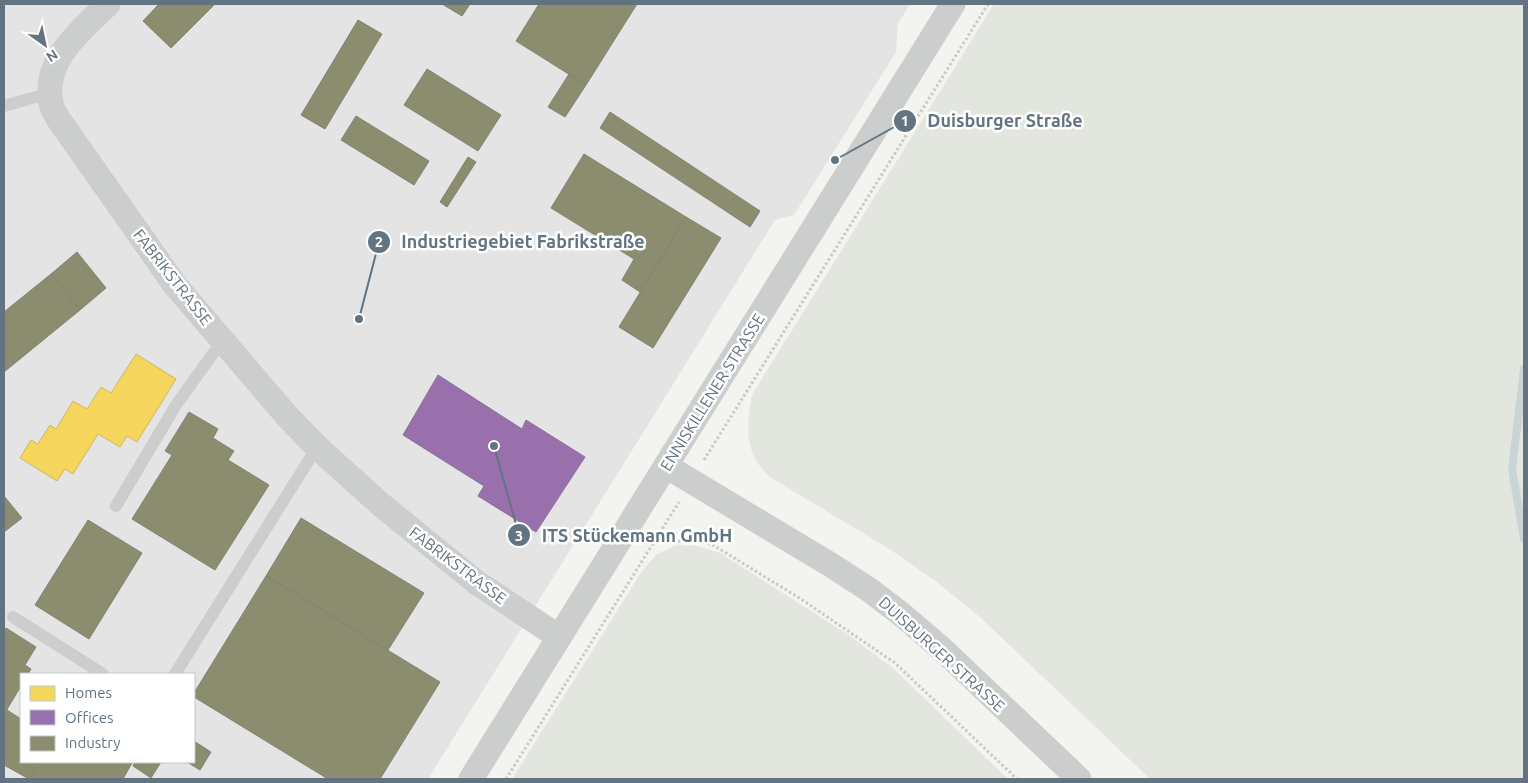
<svg xmlns="http://www.w3.org/2000/svg" width="1528" height="783" viewBox="0 0 1528 783" font-family="Ubuntu,sans-serif">
  <style>
    .built { fill: #e3e4e3; fill-rule: evenodd }
    .green { fill: #e2e6de }
    .homes { fill: #f6d55c; stroke: #cab867 }
    .offices { fill: #9970ab; stroke: #88719e }
    .industry { fill: #8c8c6e; stroke: #7f8574 }
    .lines { fill: none; stroke-linecap: round; stroke-linejoin: round }
    .stream { stroke: #cbd4d5; stroke-width: 8 }
    .path { stroke: #c8c9ca; stroke-width: 3; stroke-dasharray: 2.5 2.5; stroke-linecap: butt }
    .lane { stroke: #cccdcd; stroke-width: 12 }
    .street { stroke: #cccdcd; stroke-width: 25 }
    .labels { text-anchor: middle; dominant-baseline: central; stroke-width: 5; stroke-linejoin: round; paint-order: stroke }
    .street-label { font-size: 16px; fill: #627481; stroke: #fff }
    .leader { fill: none; stroke: #627481; stroke-width: 2 }
    .callout-dot { fill: #627481; stroke: #fff; stroke-width: 2 }
    .mark-label { font-size: 15px; text-anchor: middle; font-weight: bold; fill: #fff }
    .callout-label { font-size: 18px; text-anchor: middle; font-weight: bold; fill: #627481; stroke: #fff; stroke-width: 5; stroke-linejoin: round; paint-order: stroke }
  </style>
  <rect width="100%" height="100%" fill="#f3f3f0"/>
  <path class="built" d="M4 4H910L898 24 896 52 794 215 775 220 428 779H4ZM21 674H194V762H21Z"/>
  <g class="green">
    <path d="M994 4H1524V779H1150L981 618 938 583 891 550 770 477C744 453 746 428 752 395Z"/>
    <polygon points="677,545 697,546 720,553 847,634 893,668 1008,779 512,779 642,571 656,555"/>
  </g>
  <polygon class="homes" points="136,354 176,379 137,442 127,436 120,447 98,434 73,474 65,469 57,481 20,458 31,440 38,444 50,425 56,429 73,401 87,409 101,387 111,393"/>
  <polygon class="offices" points="438,375 522,429 526,420 585,457 536,532 478,496 484,486 403,435"/>
  <g class="industry">
    <polygon points="159,4 215,4 171,48 143,21"/>
    <polygon points="442,4 470,4 462,16"/>
    <polygon points="539,4 637,4 586,85 516,41"/>
    <polygon points="358,20 382,34 325,129 301,115"/>
    <polygon points="427,69 501,115 478,151 404,105"/>
    <polygon points="569,74 586,85 565,117 548,107"/>
    <polygon points="610,112 760,211 750,227 600,128"/>
    <polygon points="356,116 429,161 414,185 341,140"/>
    <polygon points="584,154 686,217 640,292 622,280 634,259 551,208"/>
    <polygon points="468,157 476,162 447,207 440,202"/>
    <polygon points="686,217 721,238 653,348 619,327"/>
    <polygon points="77,252 106,288 80,310 51,274"/>
    <polygon points="51,274 80,310 4,372 4,312"/>
    <polygon points="189,412 218,429 213,438 234,451 228,460 269,485 215,570 132,519 172,455 165,451"/>
    <polygon points="4,496 22,518 4,532"/>
    <polygon points="301,518 424,593 388,650 266,576"/>
    <polygon points="88,520 142,553 89,639 35,605"/>
    <polygon points="266,576 440,682 380,779 328,779 194,697 194,693"/>
    <polygon points="6,628 36,647 25,665 31,669 28,674 21,674 21,686 6,711 4,709 4,631"/>
    <polygon points="7,710 21,719 21,762 40,762 29,779 4,765 4,714"/>
    <polygon points="194,741 211,752 200,770 187,762 194,762"/>
    <polygon points="40,762 130,762 132,763 123,779 29,779"/>
    <polygon points="135,762 161,762 151,778 133,766"/>
  </g>
  <g class="lines">
    <polyline class="stream" points="1524,369 1512,469 1524,539"/>
    <g class="path">
      <polyline points="704,460 988,4"/>
      <polyline points="653,543 697,540 713,545 801,599 895,663 1017,779"/>
      <polyline points="506,779 679,502"/>
    </g>
    <g class="lane">
      <polyline points="4,106 50,93"/>
      <polyline points="116,506 176,405 222,341"/>
      <polyline points="13,617 103,674"/>
      <polyline points="175,674 317,447"/>
    </g>
    <g class="street">
      <path d="M108 4C82 30 42 60 51 103 52 109 56 115 59 120L175 285 287 416 317 447 379 503 476 582 559 637"/>
      <polyline points="666,466 831,565 871,591 901,614 942,649 1079,779"/>
      <polyline points="471,779 953,4"/>
    </g>
  </g>
  <g class="labels">
    <g class="street-label">
      <text transform="translate(173 277) rotate(52)">FABRIKSTRASSE</text>
      <text transform="translate(712 392) rotate(-58)">ENNISKILLENER STRASSE</text>
      <text transform="translate(458 565) rotate(37)">FABRIKSTRASSE</text>
      <text transform="translate(942 654) rotate(42)">DUISBURGER STRASSE</text>
    </g>
  </g>
  <path class="leader" d="M835 160L905 121M359 319L379 242M494 446L519 535"/>
  <g class="callout-dot">
    <circle cx="835" cy="160" r="5"/>
    <circle cx="359" cy="319" r="5"/>
    <circle cx="494" cy="446" r="5"/>
    <circle cx="905" cy="121" r="12"/>
    <circle cx="379" cy="242" r="12"/>
    <circle cx="519" cy="535" r="12"/>
  </g>
  <g class="mark-label">
    <text x="905" y="126">1</text>
    <text x="379" y="247">2</text>
    <text x="519" y="541">3</text>
  </g>
  <g class="callout-label">
    <text x="1005" y="127">Duisburger Straße</text>
    <text x="523" y="248">Industriegebiet Fabrikstraße</text>
    <text x="637" y="542">ITS Stückemann GmbH</text>
  </g>
  <rect width="1528" height="783" fill="none" stroke="#627481" stroke-width="10"/>
  <rect x="20" y="673" width="175" height="90" fill="#ffffff" stroke="#c0c7cd"/>
  <rect x="30" y="686" width="25" height="15" fill="#f6d55c" stroke="#c0c7cd"/>
  <text x="65" y="698" font-size="15" fill="#627481">Homes</text>
  <rect x="30" y="710" width="25" height="15" fill="#9970ab" stroke="#c0c7cd"/>
  <text x="65" y="723" font-size="15" fill="#627481">Offices</text>
  <rect x="30" y="736" width="25" height="15" fill="#8c8c6e" stroke="#c0c7cd"/>
  <text x="65" y="748" font-size="15" fill="#627481">Industry</text>
  <g transform="translate(45 45) rotate(147)" stroke="#ffffff" stroke-width="4" paint-order="stroke">
  <path d="M0-4L9 19L0 12L-9 19Z" fill="#627481"/>
  <text y="-8" font-size="14" font-weight="bold" text-anchor="middle" fill="#627481">N</text>
  </g>
</svg>
